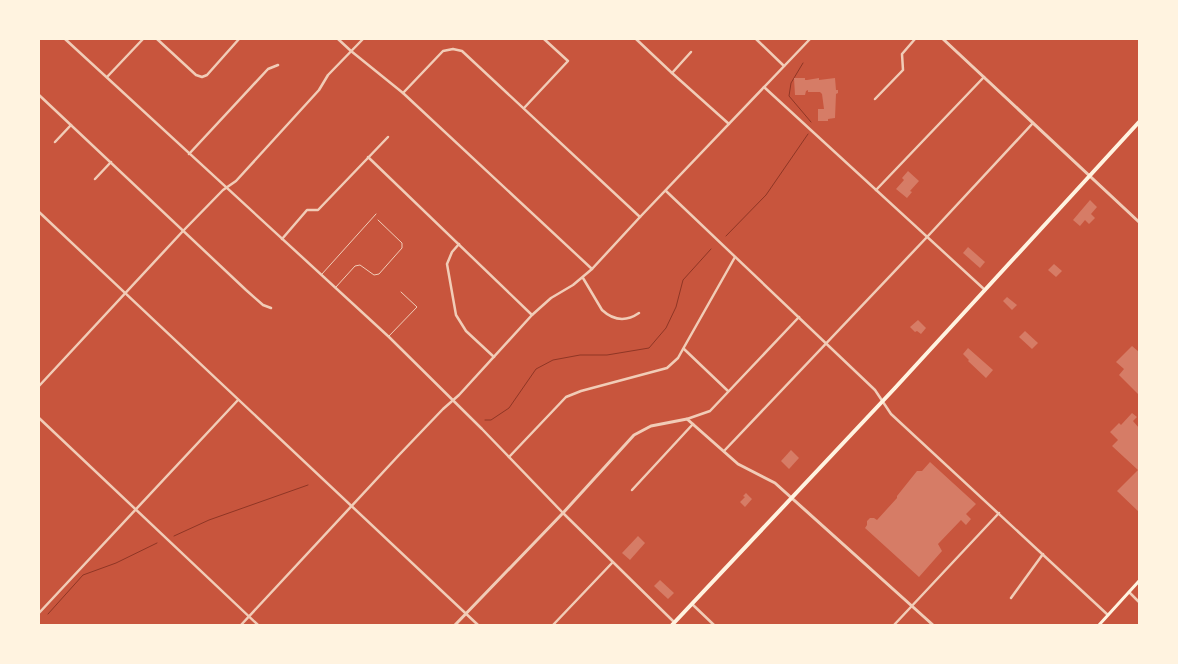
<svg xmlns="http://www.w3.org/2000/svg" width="1178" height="664" viewBox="0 0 1178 664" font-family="Manrope,sans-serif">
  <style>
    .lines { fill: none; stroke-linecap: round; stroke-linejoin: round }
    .stream { stroke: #8f3625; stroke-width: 1 }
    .building { fill: #d67c66 }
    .service { stroke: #f1ccb7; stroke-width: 1 }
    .minor { stroke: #f1ccb7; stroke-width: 2.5 }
    .tertiary { stroke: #f1ccb7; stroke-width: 3 }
    .secondary { stroke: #fff3e0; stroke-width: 3 }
    .primary { stroke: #fff3e0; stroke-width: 4 }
  </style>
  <rect width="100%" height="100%" fill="#c8553d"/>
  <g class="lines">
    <g class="stream">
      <polyline points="803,63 791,83 789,96 811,122"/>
      <polyline points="726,236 766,195 808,134"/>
      <polyline points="485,420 491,420 509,408 536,369 553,360 580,355 607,355 649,348 666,328 676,307 683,280 711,249"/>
      <polyline points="174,536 209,520 308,485"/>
      <polyline points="48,614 83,575 116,563 157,543"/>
    </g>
  </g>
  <g class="building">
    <polygon points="794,78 805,78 805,80 807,80 819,78 819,80 835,78 836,90 838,90 838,93 836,94 835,118 828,119 828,121 818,121 818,109 824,109 822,94 820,92 808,92 808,90 806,91 805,95 795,95"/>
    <polygon points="908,171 919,181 910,191 912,192 907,198 896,189 904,180 902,178"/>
    <polygon points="1090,200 1097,207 1091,214 1095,218 1089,224 1085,220 1080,226 1073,220"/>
    <polygon points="968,247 985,262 980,268 963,253"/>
    <polygon points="1054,264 1062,271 1056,277 1048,270"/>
    <polygon points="1007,297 1017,305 1012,310 1003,301"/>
    <polygon points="918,320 926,328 921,334 917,331 915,332 910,327"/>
    <polygon points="1025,331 1038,343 1032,349 1019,337"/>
    <polygon points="1132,346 1139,352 1139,395 1119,375 1124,369 1116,362"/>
    <polygon points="968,348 993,370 986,378 968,361 969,360 963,354"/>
    <polygon points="1132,413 1137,417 1133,421 1139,428 1139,512 1117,491 1138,470 1112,446 1118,440 1110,432 1119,423 1121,425"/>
    <polygon points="791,450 799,458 789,469 781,461"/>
    <polygon points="930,462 976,504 966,514 971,519 966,525 961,520 938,544 942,551 919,577 865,528 867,525 867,521 870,518 874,518 877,520 897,498 897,496 917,471 922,471"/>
    <polygon points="746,493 752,499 745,507 740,502 745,497 743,496"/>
    <polygon points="638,536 645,543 630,560 622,553"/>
    <polygon points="660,580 674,593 668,599 654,586"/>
  </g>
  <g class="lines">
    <g class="service">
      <polyline points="322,274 376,214"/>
      <polyline points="336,287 355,266 360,265 374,275 379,274 402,248 402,243 378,220"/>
      <polyline points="389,336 417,307 401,292"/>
    </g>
    <g class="minor">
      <polyline points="65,39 389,337 482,429 563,513 674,622"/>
      <polyline points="157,39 196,75 202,77 207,75 239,39"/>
      <polyline points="338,39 351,51 403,93 592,269"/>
      <polyline points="636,39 672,73 729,124"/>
      <polyline points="756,39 784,66"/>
      <polyline points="672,73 691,52"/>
      <polyline points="107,77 143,39"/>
      <polyline points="764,87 985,290"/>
      <polyline points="403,93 443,51 453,49 462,51 640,217"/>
      <polyline points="39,95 246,290 263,305 271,308"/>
      <polyline points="875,99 903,70 902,54 915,39"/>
      <polyline points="524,108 568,61 544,39"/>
      <polyline points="55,142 71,125"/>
      <polyline points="189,154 268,69 278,65"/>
      <polyline points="368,157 532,315"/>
      <polyline points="95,179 111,162"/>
      <polyline points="876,190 984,77"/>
      <polyline points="666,191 875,390 891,414 1108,615"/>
      <polyline points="39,212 478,625"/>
      <polyline points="282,239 307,210 318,210 388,137"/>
      <polyline points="459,244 452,252 447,264 456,315 466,331 494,357"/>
      <path d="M583 278 602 310C614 321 626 322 639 313"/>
      <polyline points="684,349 728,391"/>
      <polyline points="39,386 183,231 223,190 236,181 319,90 328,75 363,39"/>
      <polyline points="39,418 258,625"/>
      <polyline points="687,419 710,411 799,317"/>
      <polyline points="724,451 928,236 1033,123"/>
      <polyline points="509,457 566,397 581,391 667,368 678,358 683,349 735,257"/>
      <polyline points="632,490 693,424"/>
      <polyline points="1129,592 1139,602"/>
      <polyline points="1011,598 1043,554"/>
      <polyline points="692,604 714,625"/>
      <polyline points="39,613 238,400"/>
      <polyline points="241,625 399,455 443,409 459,395 532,315 551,298 573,285 592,269 640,217 810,39"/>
      <polyline points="553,625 612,563"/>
      <polyline points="894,625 999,513"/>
    </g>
    <g class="tertiary">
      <polyline points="943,39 1139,222"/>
      <polyline points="455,625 563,513 634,435 651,426 687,419 738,464 775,483 933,625"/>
    </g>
    <polyline class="secondary" points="1099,625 1139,581"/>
    <polyline class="primary" points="672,625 895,388 1139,122"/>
  </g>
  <rect width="1178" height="664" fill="none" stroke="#fff3e0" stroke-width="80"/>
</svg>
